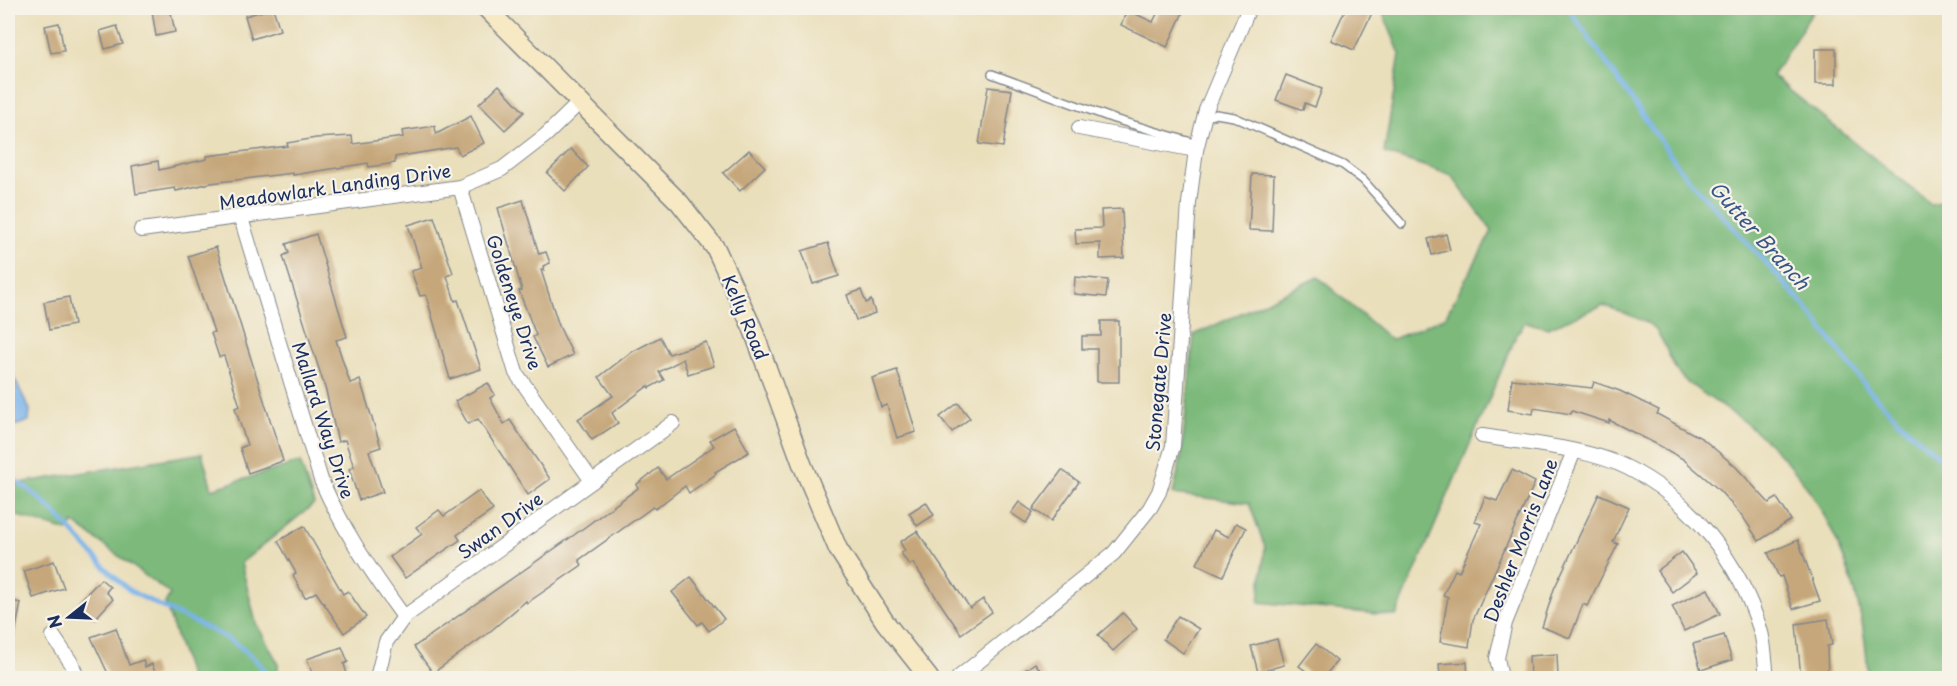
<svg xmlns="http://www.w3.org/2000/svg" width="1957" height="686" viewBox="0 0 1957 686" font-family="'Playpen Sans',sans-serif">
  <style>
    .forest { fill: #7bb97a; stroke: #4b746c; stroke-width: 1.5 }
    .water { fill: #7ab4eb; stroke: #4a72a4; stroke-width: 1.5 }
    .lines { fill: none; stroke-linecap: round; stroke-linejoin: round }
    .stream { stroke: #7ab4eb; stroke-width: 4.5 }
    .building { fill: #c6a77c }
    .lane-casing { stroke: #82878c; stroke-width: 10 }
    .street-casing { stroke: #82878c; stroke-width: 16 }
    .secondary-casing { stroke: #82878c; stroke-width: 21 }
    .lane { stroke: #fff; stroke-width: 7 }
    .street { stroke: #fff; stroke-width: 14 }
    .secondary { stroke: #f7e9c3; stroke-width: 18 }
    .labels { text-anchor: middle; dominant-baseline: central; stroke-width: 4.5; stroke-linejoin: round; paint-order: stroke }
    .street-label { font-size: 18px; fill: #1b2f5e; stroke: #f7f3e8 }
    .water-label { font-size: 20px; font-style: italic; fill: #385788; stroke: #f7f3e8 }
  </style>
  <rect width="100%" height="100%" fill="#f7f3e8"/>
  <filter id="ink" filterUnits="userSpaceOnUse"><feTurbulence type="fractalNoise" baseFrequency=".0167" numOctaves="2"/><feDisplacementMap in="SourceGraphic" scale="12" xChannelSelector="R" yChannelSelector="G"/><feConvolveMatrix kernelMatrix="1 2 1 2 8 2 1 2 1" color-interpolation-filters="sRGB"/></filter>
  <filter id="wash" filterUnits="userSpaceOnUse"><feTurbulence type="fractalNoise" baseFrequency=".008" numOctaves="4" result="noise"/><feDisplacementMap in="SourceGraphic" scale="24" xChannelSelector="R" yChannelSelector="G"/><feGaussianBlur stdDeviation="1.35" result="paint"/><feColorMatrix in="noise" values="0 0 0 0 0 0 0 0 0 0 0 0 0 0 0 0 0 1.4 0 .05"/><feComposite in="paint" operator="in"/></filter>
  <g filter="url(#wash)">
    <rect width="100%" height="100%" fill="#eadfbb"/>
    <g class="forest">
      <path d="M1381 8H1815L1772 76 1931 204 1949 200V678H1868C1865 589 1829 495 1760 435 1736 413 1710 400 1686 381 1670 369 1667 341 1653 327 1644 319 1615 310 1603 305L1548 328 1525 322 1517 334 1396 616 1259 602 1265 547 1249 503 1173 494 1181 459 1194 335 1318 277 1391 340 1445 317 1492 231 1451 175 1384 153 1400 54Z"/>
      <polygon points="202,453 212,489 300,462 314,504 241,563 256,623 278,663 278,678 190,678 165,603 170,594 74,523 67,531 8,513 8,485"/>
    </g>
    <polygon class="water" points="8,366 30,410 29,421 8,428"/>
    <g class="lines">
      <g class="stream">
        <polyline points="1568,8 1683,173 1806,307 1868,389 1905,427 1950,466"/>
        <path d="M11 478C59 505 85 554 128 589 136 595 147 599 156 604 196 625 245 638 270 678"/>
      </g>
    </g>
    <g id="blocks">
      <g class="building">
        <polygon points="170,8 175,32 156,36 152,11"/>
        <polygon points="273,8 280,30 252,39 245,16"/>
        <polygon points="1160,8 1185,8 1167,47 1121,25 1127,10 1153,22"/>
        <polygon points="1346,8 1366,8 1373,11 1354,50 1331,40"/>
        <polygon points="59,23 64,51 51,53 45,26"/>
        <polygon points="117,26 123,44 105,49 100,31"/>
        <rect x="1815" y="49" width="21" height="35"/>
        <polygon points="1286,75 1322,89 1315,107 1305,103 1303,110 1276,100"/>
        <polygon points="499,85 524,112 505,130 479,104"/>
        <polygon points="988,87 1012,90 1003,147 979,144"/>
        <polygon points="471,116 484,143 460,155 456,147 395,157 395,163 369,167 368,163 293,175 293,173 211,183 176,191 175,188 136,194 132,166 158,161 159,170 207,159 207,156 288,146 287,143 316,138 352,136 353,144 403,137 402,131 435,126 436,134"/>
        <polygon points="571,149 588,167 565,191 547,173"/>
        <polygon points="749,150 765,167 740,191 723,173"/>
        <polygon points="1252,174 1274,175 1272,231 1249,230"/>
        <polygon points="523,200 539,254 546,252 550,263 543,266 544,270 541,270 559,326 573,355 548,367 533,337 536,335 519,291 522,290 498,208"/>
        <polygon points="1122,209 1124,258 1100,259 1100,243 1076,244 1075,229 1102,228 1101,210"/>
        <polygon points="434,217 453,273 447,276 455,301 458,300 481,369 450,379 426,295 420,296 411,271 422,268 408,225"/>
        <polygon points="316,234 347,337 336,340 350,383 360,380 381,447 369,451 383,492 359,500 349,469 354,467 345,440 338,442 326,391 283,256 289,253 286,244"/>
        <polygon points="1446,234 1450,250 1432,255 1428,239"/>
        <polygon points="828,243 839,276 813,284 802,251"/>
        <polygon points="216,247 283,461 248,473 240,448 247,445 235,408 240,406 224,356 219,357 211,333 214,332 188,256"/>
        <polygon points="1075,277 1108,280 1106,297 1074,294"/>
        <polygon points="861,290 866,303 871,300 875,313 856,320 847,295"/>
        <polygon points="69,297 74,325 49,330 44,302"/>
        <polygon points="1101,321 1119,321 1119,382 1097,382 1097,349 1082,349 1082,336 1101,336"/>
        <polygon points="660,337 669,354 706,342 714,366 688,374 683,359 659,372 664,380 649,388 648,386 612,413 618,423 592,440 578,419 613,396 599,377 630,353"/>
        <polygon points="897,370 916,432 897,438 887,405 881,407 872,378"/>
        <polygon points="1512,379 1592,388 1594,382 1620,391 1659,410 1657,414 1703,439 1736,467 1769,503 1777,498 1791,520 1759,541 1743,517 1718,489 1683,459 1658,445 1609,420 1609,423 1572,411 1571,414 1534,408 1533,414 1508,410"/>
        <polygon points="488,383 495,395 490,398 504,424 510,420 550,479 528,495 478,419 468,424 455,401"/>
        <polygon points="958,403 970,418 952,432 940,417"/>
        <polygon points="734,426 749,452 715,472 716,474 689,493 685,486 655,509 653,507 579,560 582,565 527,603 526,601 487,634 433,673 414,647 574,535 638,488 636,485 658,468 666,479 714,446 710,440"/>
        <polygon points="1062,470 1079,482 1051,521 1033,509"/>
        <polygon points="1512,470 1535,482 1473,620 1469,647 1440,642 1448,597 1443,595 1455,570 1459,572 1481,524 1475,522 1485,497 1497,501"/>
        <polygon points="479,491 493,510 457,535 460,540 405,578 390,557 422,534 416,527 439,510 444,516"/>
        <polygon points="1599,494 1629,507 1613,542 1618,544 1587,606 1583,604 1570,638 1542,627 1554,589"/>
        <polygon points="926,502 934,515 917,526 909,513"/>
        <polygon points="1019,502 1033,512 1026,523 1011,513"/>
        <polygon points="1236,523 1246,528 1223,576 1197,564 1214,530 1229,537"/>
        <polygon points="304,526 343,594 348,591 366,617 344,633 316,592 305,598 293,575 296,573 278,541"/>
        <polygon points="917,531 970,608 983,599 992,612 961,634 913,563 909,565 901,553 905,551 900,542"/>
        <polygon points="1798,540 1820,601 1793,609 1782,576 1779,577 1768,553"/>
        <polygon points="1682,552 1697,573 1672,592 1657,571"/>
        <polygon points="54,561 64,588 33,598 24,571"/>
        <polygon points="691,577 724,619 709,631 702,622 698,625 672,592"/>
        <polygon points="101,579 110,587 106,592 113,599 95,619 78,603"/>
        <polygon points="1708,589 1720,614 1684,631 1672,606"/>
        <polygon points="8,600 21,603 13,643 8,642"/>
        <polygon points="1123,613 1137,629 1113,651 1098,635"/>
        <polygon points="1178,616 1199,629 1183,653 1163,639"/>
        <polygon points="1828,619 1832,645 1827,646 1828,678 1801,678 1796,624"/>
        <polygon points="116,628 129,665 143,660 145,667 152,664 156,675 149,678 110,678 91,637"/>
        <polygon points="1724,635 1732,660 1701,670 1693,644"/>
        <polygon points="1277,639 1284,665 1258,672 1251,646"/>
        <polygon points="1316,644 1337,661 1323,678 1316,678 1299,666"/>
        <polygon points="342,647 348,662 344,664 347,674 334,678 314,678 307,659"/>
        <polygon points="1557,654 1558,678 1530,678 1529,656"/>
        <polygon points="1467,662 1468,678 1440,678 1439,664"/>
        <polygon points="1035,663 1046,678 1013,678"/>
      </g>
    </g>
  </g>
  <g filter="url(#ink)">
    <use href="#blocks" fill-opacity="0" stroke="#82878c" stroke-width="1.5"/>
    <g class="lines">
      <g class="lane-casing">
        <g id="lane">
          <polyline points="992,74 1114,119 1198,144"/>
          <polyline points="1204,118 1216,114 1234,117 1343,165 1363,180 1402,224"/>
        </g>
      </g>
      <g class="street-casing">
        <g id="street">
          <polyline points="1079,128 1196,150"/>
          <polyline points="460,187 516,373 592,481"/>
          <path d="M241 218 321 480C343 530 372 573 404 617"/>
          <polyline points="141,230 460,187 502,169 546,135 579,103"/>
          <path d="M1482 436C1525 443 1589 448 1628 468 1692 500 1739 562 1760 629 1765 644 1765 663 1767 678"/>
          <polyline points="53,636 72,664 77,678"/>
          <polyline points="377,678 386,642 404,617 673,423"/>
          <polyline points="958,678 1114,553 1150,508 1159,492 1173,446 1189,203 1196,150 1206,110 1249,8"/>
          <polyline points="1501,678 1497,658 1505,623 1574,451"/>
        </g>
      </g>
      <g class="secondary-casing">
        <polyline id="secondary" points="486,8 680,203 716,249 752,327 802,464 838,549 885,622 929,678"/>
      </g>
      <use href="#lane" class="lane"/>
      <use href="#street" class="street"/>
      <use href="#secondary" class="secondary"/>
    </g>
  </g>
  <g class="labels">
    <g class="street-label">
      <text transform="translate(335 186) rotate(-8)">Meadowlark Landing Drive</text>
      <text transform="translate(515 302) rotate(72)">Goldeneye Drive</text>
      <text transform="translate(746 317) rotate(67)">Kelly Road</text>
      <text transform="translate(1158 382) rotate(-85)">Stonegate Drive</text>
      <text transform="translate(324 420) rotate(72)">Mallard Way Drive</text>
      <text transform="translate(500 525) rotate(-36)">Swan Drive</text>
      <text transform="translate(1520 540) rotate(-69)">Deshler Morris Lane</text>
    </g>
    <g class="water-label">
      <text transform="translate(1760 235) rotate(48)">Gutter Branch</text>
    </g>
  </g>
  <rect width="1957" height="686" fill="none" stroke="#f7f3e8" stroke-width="30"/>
  <g transform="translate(69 617) rotate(252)" stroke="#f7f3e8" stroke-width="4.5" paint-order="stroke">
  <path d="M0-4.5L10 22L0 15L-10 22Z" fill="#1b2f5e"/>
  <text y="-9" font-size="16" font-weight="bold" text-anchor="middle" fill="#1b2f5e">N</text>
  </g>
</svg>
